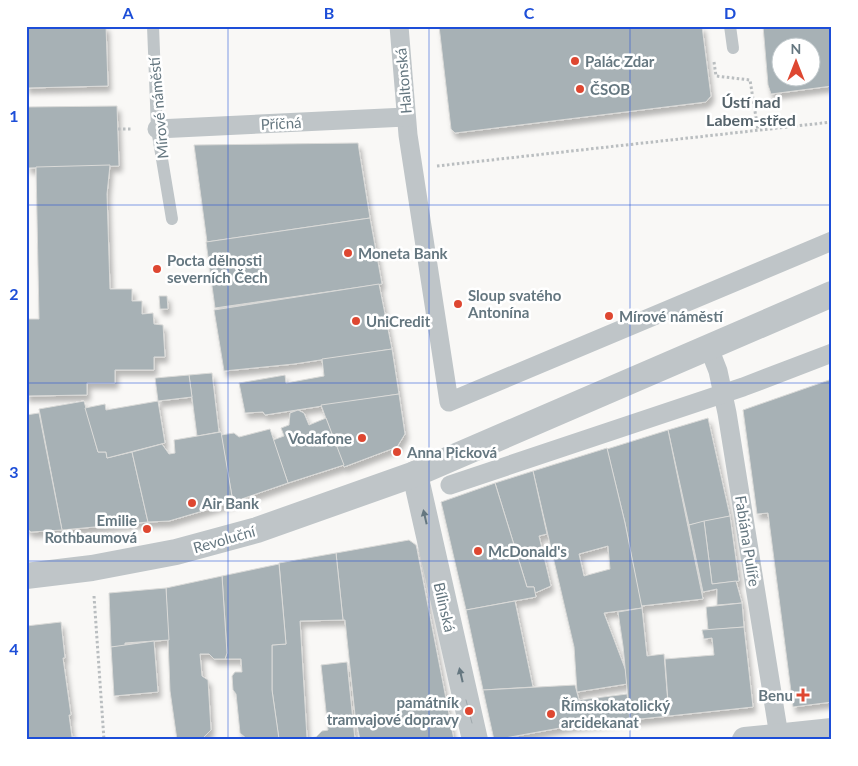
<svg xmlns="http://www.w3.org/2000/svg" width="858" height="766" viewBox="0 0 858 766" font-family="Lato,sans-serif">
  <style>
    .building { fill: #a7b1b5; stroke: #dadad8; fill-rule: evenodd; filter: url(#shadow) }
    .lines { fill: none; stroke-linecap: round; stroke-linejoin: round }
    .path { stroke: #babec0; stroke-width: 3; stroke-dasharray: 2.5 2.5; stroke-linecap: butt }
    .service { stroke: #bfc5c8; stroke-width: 12 }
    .pedestrian { stroke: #bfc5c8; stroke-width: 19 }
    .minor { stroke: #bfc5c8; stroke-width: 26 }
    .tram { stroke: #9fa8ac; stroke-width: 1 }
    .oneway { fill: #657780 }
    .grid { fill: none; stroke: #1d4ed8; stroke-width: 1; stroke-opacity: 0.55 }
    .poi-dot { fill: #de4731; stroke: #fff; stroke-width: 2 }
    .labels { text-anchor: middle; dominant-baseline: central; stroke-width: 5; stroke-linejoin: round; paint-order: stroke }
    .poi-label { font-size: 15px; font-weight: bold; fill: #657780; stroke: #fff; text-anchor: start }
    .street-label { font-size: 15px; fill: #657780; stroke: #fff }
    .neighbourhood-label { font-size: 16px; font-weight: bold; fill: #56646c; stroke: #fff }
    .neatline { fill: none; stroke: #1d4ed8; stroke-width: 2 }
    .grid-label { font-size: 16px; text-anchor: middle; font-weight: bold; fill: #1d4ed8 }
  </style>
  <defs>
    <filter id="shadow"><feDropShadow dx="3" dy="5.5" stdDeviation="2.5" flood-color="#0004"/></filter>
  </defs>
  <rect width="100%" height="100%" fill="#f9f8f6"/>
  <g class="building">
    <polygon points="26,26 106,26 108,86 26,88"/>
    <polygon points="439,26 702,26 711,96 706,102 455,133 451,129"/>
    <path d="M763 26H832V86L771 94 768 85ZM780 48H810V78H780Z"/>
    <polygon points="117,106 119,166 28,168 26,107"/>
    <polygon points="358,143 370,218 207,242 194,145"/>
    <polygon points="110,165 107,194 110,289 132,289 132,301 142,301 142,314 153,313 154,324 163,325 165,357 154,357 154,370 115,370 115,383 87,383 87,395 26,396 27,319 39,319 36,167"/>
    <polygon points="370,218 382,284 215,308 206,242"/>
    <polygon points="379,284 392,349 294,364 224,371 214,310"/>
    <polygon points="159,296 167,296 168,309 160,309"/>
    <polygon points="392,349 399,394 265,415 263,412 245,413 239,383 285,375 286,383 324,376 322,359"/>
    <polygon points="212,373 219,432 197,436 189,375"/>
    <polygon points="189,375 192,397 158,401 155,378"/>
    <polygon points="832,379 832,702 793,707 768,513 757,514 743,410"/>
    <polygon points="399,394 405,434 397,447 344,467 321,405"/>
    <polygon points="84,401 98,452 106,452 107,458 132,452 148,522 62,530 39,409"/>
    <polygon points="158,401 165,443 107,458 106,452 98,452 85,408 105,404 106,410"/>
    <polygon points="298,410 304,413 309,425 326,418 344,465 288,483 273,440 284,436 281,428 289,425 290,413"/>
    <polygon points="39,413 62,530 31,532 26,528 26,415"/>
    <polygon points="708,418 730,516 689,525 668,430"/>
    <polygon points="270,429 288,483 233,502 221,435 234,433 239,437"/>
    <polygon points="668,430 703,599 641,606 625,523 607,449"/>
    <polygon points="221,432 233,502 169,521 148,522 132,452 162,444 169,454 175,453 174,440"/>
    <path d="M607 448 625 523 642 608 604 613 626 671 627 684 577 692 574 647 533 471ZM608 546 610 569 584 576 579 554Z"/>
    <polygon points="533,471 547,534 539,536 551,586 535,593 534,587 527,587 495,483"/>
    <polygon points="495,483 527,587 534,587 536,597 466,610 441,502"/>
    <polygon points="730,516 739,581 712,584 704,521"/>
    <polygon points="704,521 712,584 736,581 742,603 717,605 717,589 703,592 689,525"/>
    <polygon points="409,540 416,545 417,549 454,740 360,740 355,715 345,620 343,620 336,553"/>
    <polygon points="336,553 343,620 300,621 307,738 316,737 322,731 328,730 321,665 347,662 355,740 279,740 272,690 272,645 286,644 279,563"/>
    <polygon points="279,564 286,644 272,645 272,690 279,739 248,740 240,733 236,694 233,690 232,676 235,672 242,672 241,659 225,659 227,653 222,576"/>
    <polygon points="222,576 227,653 225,659 214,659 209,654 200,654 202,676 208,680 211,730 202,739 177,740 170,691 166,588"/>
    <polygon points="166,588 169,640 125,643 125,646 111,647 109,593"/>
    <polygon points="515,601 533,687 483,690 466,610"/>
    <polygon points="742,603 744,627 708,630 706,607"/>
    <polygon points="642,608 647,656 664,654 669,716 630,720 623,646 618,612"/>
    <polygon points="61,622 65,658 63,658 71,715 69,715 72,737 75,737 75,740 26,740 26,626"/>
    <polygon points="744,627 753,707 669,716 665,659 714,655 712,638 704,639 702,630"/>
    <polygon points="154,641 158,692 114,696 111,647"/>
    <polygon points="575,685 579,700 627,694 630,720 571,726 494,740 483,690"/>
  </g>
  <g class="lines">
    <g class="path">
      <polyline points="714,62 716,76 750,80 758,130"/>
      <polyline points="26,129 27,129"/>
      <polyline points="118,129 132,129"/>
      <polyline points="437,166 832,122"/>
      <polyline points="94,596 104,740"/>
    </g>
    <g class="service">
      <polyline points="153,26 157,129 172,219"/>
      <polyline points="730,26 733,48"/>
    </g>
    <g class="pedestrian">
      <polyline points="399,26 408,135 449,402 832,241"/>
      <polyline points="157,129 406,117"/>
      <polyline points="709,348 718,371 727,413 779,736"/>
      <polyline points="450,485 743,387 832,353"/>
    </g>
    <g class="minor">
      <polyline points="415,474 475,740"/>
      <polyline points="26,576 92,568 176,552 257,530 415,474 832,294"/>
      <polyline points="745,740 832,731"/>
    </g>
    <polyline class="tram" points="466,700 472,723"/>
  </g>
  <defs><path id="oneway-solid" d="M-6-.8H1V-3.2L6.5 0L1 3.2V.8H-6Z" transform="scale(1.25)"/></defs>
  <g class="oneway">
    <use href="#oneway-solid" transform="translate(425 517) rotate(-103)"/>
    <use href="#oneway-solid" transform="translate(461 675) rotate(-103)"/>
  </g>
  <path class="grid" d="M228 26V740M429 26V740M630 26V740M26 205H832M26 383H832M26 561H832"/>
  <g class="poi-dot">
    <circle cx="575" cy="61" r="5"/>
    <circle cx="580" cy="89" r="5"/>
    <circle cx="348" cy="253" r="5"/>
    <circle cx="157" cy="269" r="5"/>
    <circle cx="458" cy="304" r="5"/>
    <circle cx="609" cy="316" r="5"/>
    <circle cx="356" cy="321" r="5"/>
    <circle cx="362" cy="438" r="5"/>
    <circle cx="397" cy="452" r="5"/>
    <circle cx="192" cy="503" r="5"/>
    <circle cx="147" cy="529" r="5"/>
    <circle cx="478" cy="551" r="5"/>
    <path d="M800.5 687.5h5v5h5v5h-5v5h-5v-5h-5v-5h5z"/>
    <circle cx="469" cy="711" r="5"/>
    <circle cx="551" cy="714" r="5"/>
  </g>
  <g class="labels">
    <g class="poi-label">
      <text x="585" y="61">Palác Zdar</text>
      <text x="590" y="89">ČSOB</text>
      <text x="358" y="253">Moneta Bank</text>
      <text x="167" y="260">Pocta dělnosti<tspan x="167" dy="17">severních Čech</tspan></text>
      <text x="468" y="295">Sloup svatého<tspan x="468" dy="17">Antonína</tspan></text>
      <text x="619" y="316">Mírové náměstí</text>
      <text x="366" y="321">UniCredit</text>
      <text x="352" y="438" text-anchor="end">Vodafone</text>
      <text x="407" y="452">Anna Picková</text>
      <text x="202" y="503">Air Bank</text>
      <text x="137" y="520" text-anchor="end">Emilie<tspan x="137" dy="17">Rothbaumová</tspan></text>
      <text x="488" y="551">McDonald's</text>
      <text x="793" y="695" text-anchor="end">Benu</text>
      <text x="459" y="702" text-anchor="end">památník<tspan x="459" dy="17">tramvajové dopravy</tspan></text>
      <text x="561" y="705">Římskokatolický<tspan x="561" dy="17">arcidekanat</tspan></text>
    </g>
    <g class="street-label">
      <text transform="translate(403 81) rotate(-95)">Haltonská</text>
      <text transform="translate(158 108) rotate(-95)">Mírové náměstí</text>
      <text transform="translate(281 123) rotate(-3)">Příčná</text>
      <text transform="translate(224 539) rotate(-16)">Revoluční</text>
      <text transform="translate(748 541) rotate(81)">Fabiána Pulíře</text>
      <text transform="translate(445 607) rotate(77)">Bílinská</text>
    </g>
    <g class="neighbourhood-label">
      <text x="751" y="101">Ústí nad<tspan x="751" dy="18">Labem-střed</tspan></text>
    </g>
  </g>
  <rect width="858" height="766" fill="none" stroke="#ffffff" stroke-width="55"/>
  <g transform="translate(796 62)"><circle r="24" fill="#ffffff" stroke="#c1c9cc"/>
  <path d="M0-4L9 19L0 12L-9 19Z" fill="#de4731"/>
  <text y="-8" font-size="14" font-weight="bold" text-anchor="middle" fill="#657780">N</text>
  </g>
  <rect x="28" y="28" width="802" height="710" class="neatline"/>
  <g class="grid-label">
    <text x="128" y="19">A</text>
    <text x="329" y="19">B</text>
    <text x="529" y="19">C</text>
    <text x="730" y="19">D</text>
    <text x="14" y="122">1</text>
    <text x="14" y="300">2</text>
    <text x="14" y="478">3</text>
    <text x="14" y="655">4</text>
  </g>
</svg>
